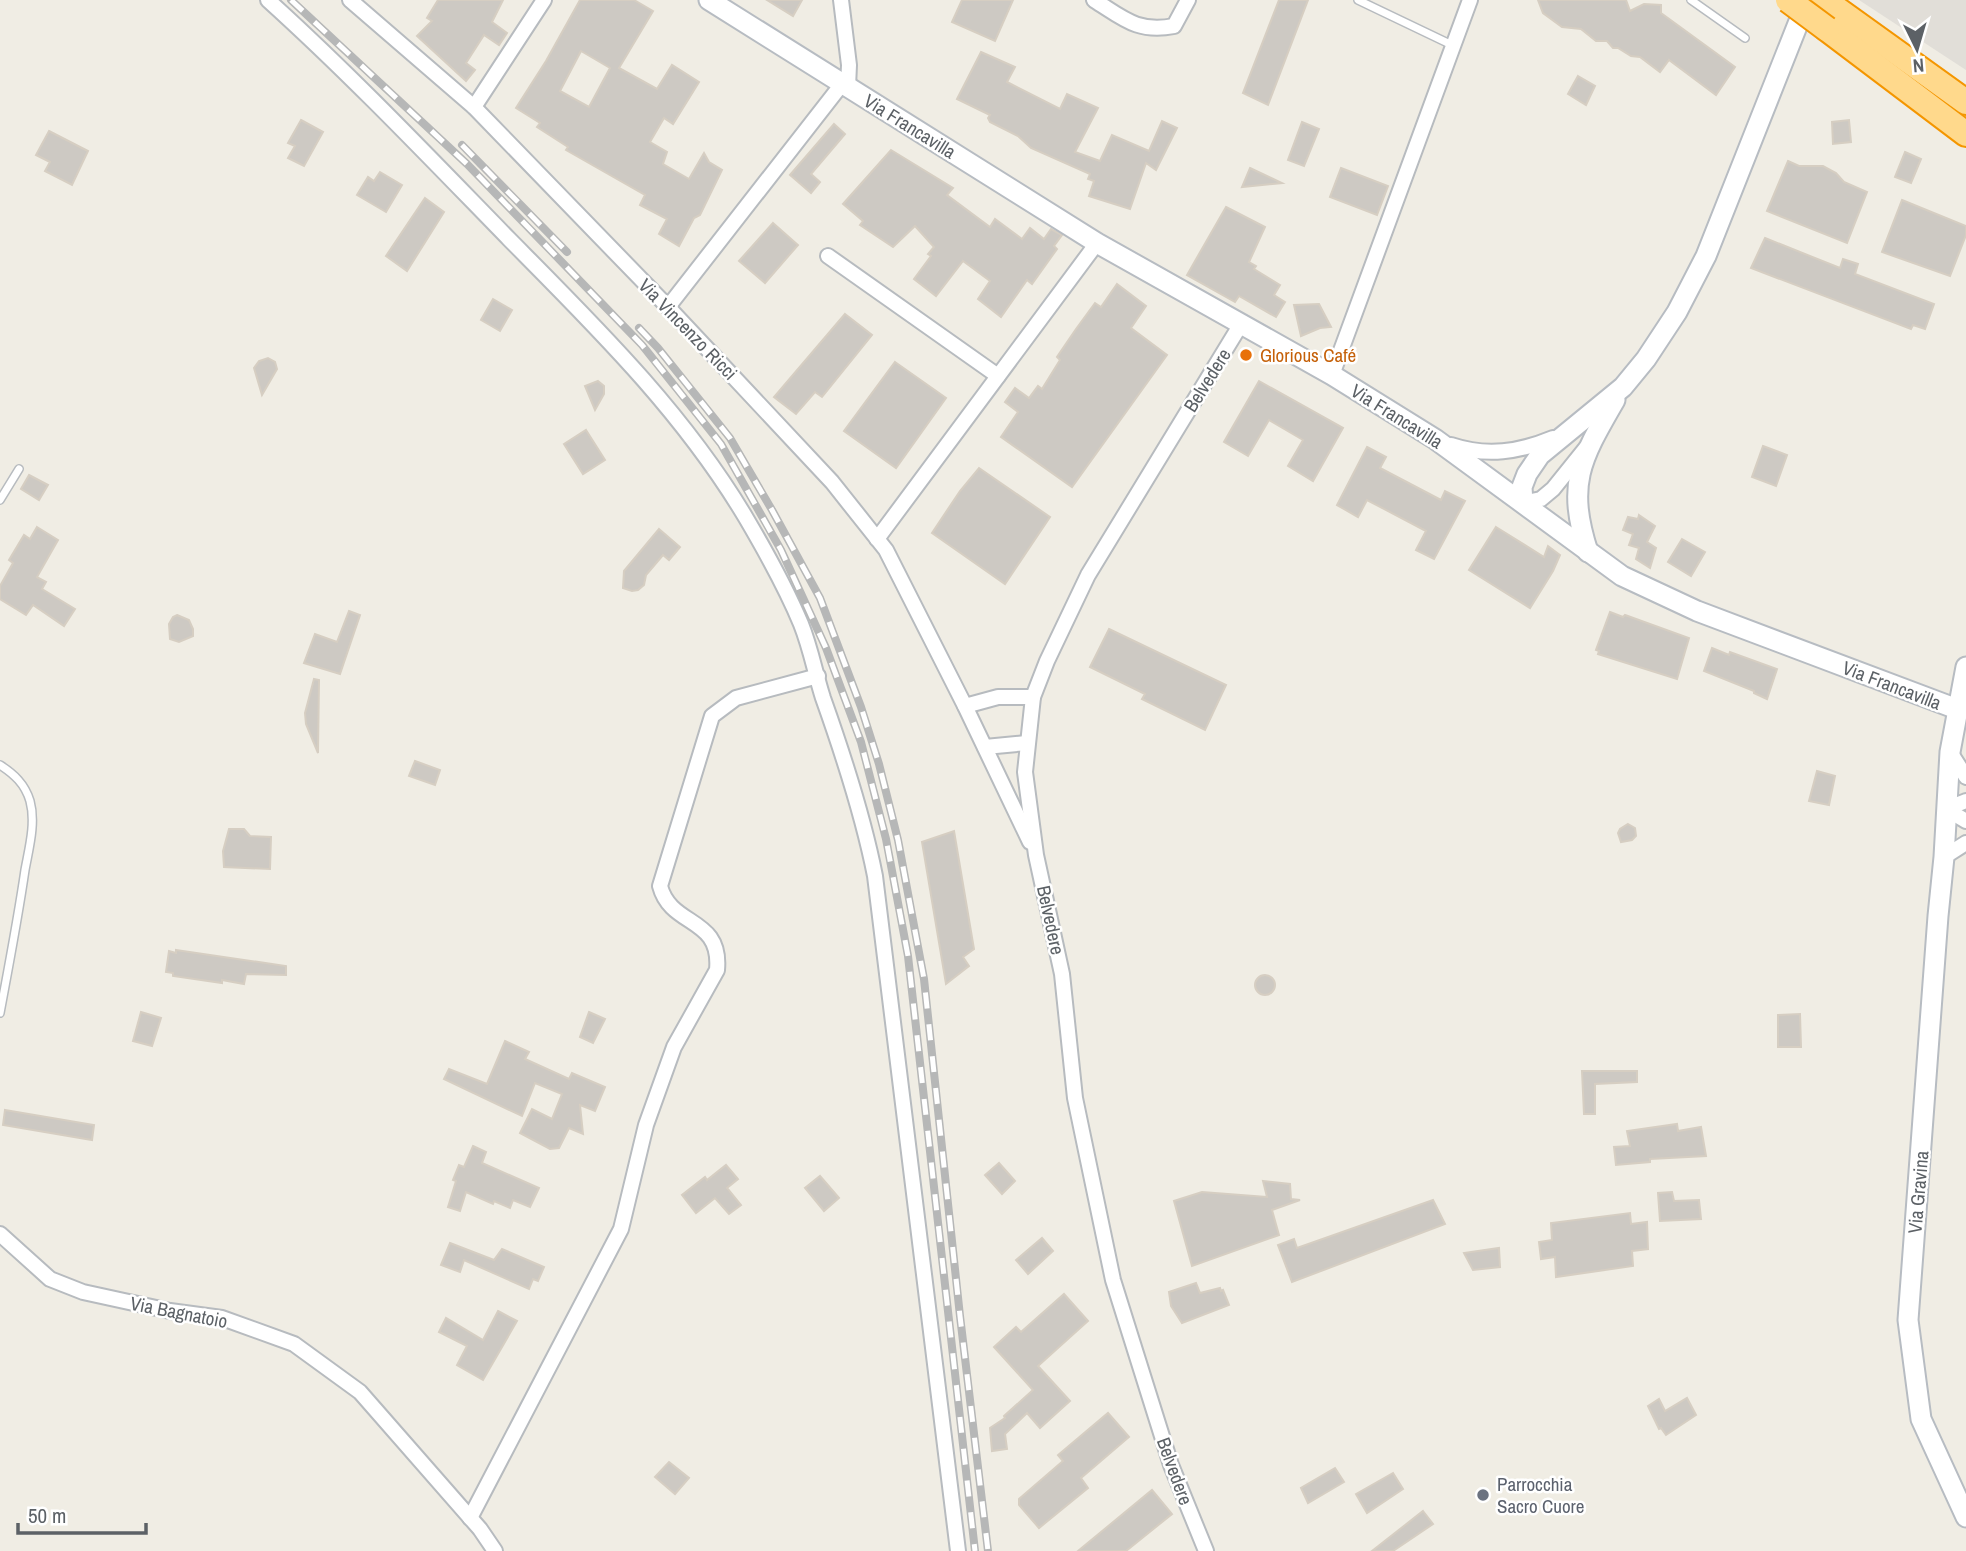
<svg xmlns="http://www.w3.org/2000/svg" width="1966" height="1551" viewBox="0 0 1966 1551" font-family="'Archivo Narrow',sans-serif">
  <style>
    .industrial { fill: #e1ded8 }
    .building { fill: #cdc9c3; stroke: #d6cec2; stroke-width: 2; fill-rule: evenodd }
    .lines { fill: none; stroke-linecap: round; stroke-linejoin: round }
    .lane-casing { stroke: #b7bbbf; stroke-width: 10 }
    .street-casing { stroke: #b7bbbf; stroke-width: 18 }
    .secondary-casing { stroke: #b7bcc2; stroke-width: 23 }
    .highway-casing { stroke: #f49600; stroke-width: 28 }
    .lane { stroke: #fff; stroke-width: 7 }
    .street { stroke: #fff; stroke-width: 14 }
    .secondary { stroke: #fff; stroke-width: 19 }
    .highway { stroke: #ffd98c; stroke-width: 24 }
    .rail-casing { stroke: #b6b7b7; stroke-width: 8 }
    .rail { stroke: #fff; stroke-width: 5; stroke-dasharray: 16; stroke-linecap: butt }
    .highway-bridge-casing { stroke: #f49600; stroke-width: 28; stroke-linecap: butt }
    .highway-bridge { stroke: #ffd98c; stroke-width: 24 }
    .food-dot { fill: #e8710a; stroke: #fff; stroke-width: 2.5 }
    .worship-dot { fill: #6b7280; stroke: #fff; stroke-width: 2.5 }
    .labels { text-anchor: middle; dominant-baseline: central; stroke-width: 5; stroke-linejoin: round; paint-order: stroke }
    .street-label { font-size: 19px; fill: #5c6166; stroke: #fff }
    .food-label { font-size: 19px; fill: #c56008; stroke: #fff; text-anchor: start }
    .worship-label { font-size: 19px; fill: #5b616d; stroke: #fff; text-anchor: start }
  </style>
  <rect width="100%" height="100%" fill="#f0ede4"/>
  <polygon class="industrial" points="1859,0 1966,0 1966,70"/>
  <g class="building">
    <polygon points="438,0 503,0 492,22 507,33 499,45 484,35 466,63 475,70 466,81 417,36 432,21 427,18"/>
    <path d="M580 0H634L653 11 619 68 657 89 672 65 699 82 673 124 664 118 650 142 667 152 663 164 689 179 704 153 709 162 722 170 700 215 694 218 679 246 659 234 667 219 640 205 645 195 566 150 568 147 537 127 540 123 516 108 546 61ZM581 51 610 68 589 107 560 91Z"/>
    <polygon points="767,0 802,0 793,16"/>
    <polygon points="962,0 1013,0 995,41 952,22"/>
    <polygon points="1279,0 1308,0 1268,105 1243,93"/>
    <polygon points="1538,0 1626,0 1630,11 1644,4 1661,5 1661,13 1735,67 1716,95 1669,60 1660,72 1640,57 1631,56 1618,48 1613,48 1607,41 1596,41 1581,29 1562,27 1543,13"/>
    <polygon points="981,52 1015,67 1007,82 1060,109 1067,94 1098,108 1075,152 1100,161 1112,135 1149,151 1162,121 1177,128 1156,170 1146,163 1130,209 1089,196 1094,181 1088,179 1090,174 1031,148 1018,136 990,122 988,118 990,115 957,99"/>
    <polygon points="1578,76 1595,86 1586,105 1568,94"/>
    <polygon points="301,120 323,132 304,166 288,158 295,146 288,143"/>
    <polygon points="1849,120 1851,142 1833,144 1832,122"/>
    <polygon points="1302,122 1319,129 1304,166 1288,160"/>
    <polygon points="834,124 845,134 811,174 820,182 811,193 790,175"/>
    <polygon points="49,131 88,151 72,185 45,171 50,162 36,155"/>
    <polygon points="891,150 953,188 947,195 990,227 995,219 1022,239 1030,228 1044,239 1051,229 1062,235 1054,246 1057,249 1032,284 1027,280 1001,317 978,299 990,281 963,261 936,296 914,279 931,256 928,254 934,247 915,226 893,247 860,225 863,221 843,204"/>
    <polygon points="1905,152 1921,159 1911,183 1895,177"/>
    <polygon points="1788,161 1799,166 1823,166 1836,173 1844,182 1867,192 1847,243 1767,211"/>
    <polygon points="1250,168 1282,183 1242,187"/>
    <polygon points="1341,168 1388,186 1377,215 1330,197"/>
    <polygon points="380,172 402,185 386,212 357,195 368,177 374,181"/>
    <polygon points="425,198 444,212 407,271 386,256"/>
    <polygon points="1902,200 1966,226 1966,235 1950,276 1882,252"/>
    <polygon points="1226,207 1265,227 1249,262 1256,266 1254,269 1280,285 1274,295 1285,302 1276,317 1239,296 1235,302 1187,275"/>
    <polygon points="773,223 798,245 765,283 739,261"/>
    <polygon points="1765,238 1840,268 1843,259 1858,264 1855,274 1934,304 1925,329 1913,325 1911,329 1751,268"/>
    <polygon points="1117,284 1146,306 1131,328 1167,355 1072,487 1001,437 1018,412 1005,402 1015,388 1029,398 1038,386 1042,389 1060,360 1057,357 1076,329 1095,303 1101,307"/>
    <polygon points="493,299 512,310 500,331 481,320"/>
    <polygon points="1319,304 1331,327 1320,328 1301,336 1294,305"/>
    <polygon points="845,314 872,335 822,397 815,392 796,414 774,397"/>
    <polygon points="268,358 275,362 277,369 262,395 254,368 259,361"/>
    <polygon points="895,362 946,398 896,468 844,431"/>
    <polygon points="598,381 604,386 604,394 595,410 585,386"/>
    <polygon points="1259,381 1343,428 1313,481 1288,466 1303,440 1269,420 1248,456 1224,442"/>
    <polygon points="586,430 605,460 583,474 564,444"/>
    <polygon points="1763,446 1787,455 1776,486 1752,477"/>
    <polygon points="1367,447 1386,457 1380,468 1441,500 1445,491 1465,501 1434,559 1416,550 1426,531 1367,500 1358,517 1337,505"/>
    <polygon points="979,468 1050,517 1005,584 932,533 960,491"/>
    <polygon points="29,475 48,485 39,500 21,489"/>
    <polygon points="1639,515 1655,526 1647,542 1656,548 1650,568 1636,559 1639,548 1629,545 1633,534 1623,530 1628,517 1638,519"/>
    <polygon points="37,527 58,540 37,577 46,582 42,589 75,609 64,626 33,605 26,615 0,599 0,586 13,563 9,560 24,535 30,539"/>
    <polygon points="1496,527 1544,557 1548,546 1560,555 1553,571 1530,608 1469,570"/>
    <polygon points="659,529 680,547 669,560 663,555 646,575 644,585 638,590 632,591 623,588 624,571"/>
    <polygon points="1682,539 1705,552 1691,576 1668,562"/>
    <polygon points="349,611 360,615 340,674 304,663 315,634 337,642"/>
    <polygon points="1610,612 1623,617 1625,615 1689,638 1677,679 1598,654 1599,651 1596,650"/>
    <polygon points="177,615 189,620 193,629 193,636 179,642 170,639 169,624 173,617"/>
    <polygon points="1109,629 1226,685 1205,730 1142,699 1145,694 1090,667"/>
    <polygon points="1712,648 1729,655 1730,652 1777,669 1767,699 1754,693 1754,691 1704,671"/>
    <polygon points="314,679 319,680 318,753 306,724 305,713"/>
    <polygon points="415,761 440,770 435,785 409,776"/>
    <polygon points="1817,771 1835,776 1829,805 1809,801"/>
    <polygon points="1628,824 1635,828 1636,836 1632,840 1621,842 1618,833 1620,829"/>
    <polygon points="229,829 244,829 250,836 271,837 270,869 224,867 223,851"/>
    <polygon points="954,831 974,949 963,957 969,966 946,984 922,842"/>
    <polygon points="176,950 286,966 286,975 246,974 244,984 222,980 222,983 173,976 173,973 166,972 169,951 176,953"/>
    <circle cx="1265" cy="985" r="10"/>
    <polygon points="141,1012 161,1018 152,1046 133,1041"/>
    <polygon points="589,1012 605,1019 593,1043 580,1037"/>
    <polygon points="1800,1014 1801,1047 1778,1047 1778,1015"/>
    <polygon points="505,1041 529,1052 525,1059 569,1079 572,1073 605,1087 595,1111 580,1105 583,1134 569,1128 559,1148 550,1149 520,1133 532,1109 552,1119 562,1094 535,1083 522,1116 444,1079 449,1069 487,1084"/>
    <polygon points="1582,1071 1637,1071 1637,1082 1595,1084 1595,1114 1584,1114"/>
    <polygon points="5,1110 94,1125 92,1140 3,1125"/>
    <polygon points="1677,1124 1678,1131 1701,1127 1706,1156 1650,1159 1650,1162 1616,1165 1614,1147 1630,1146 1627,1131"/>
    <polygon points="473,1146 486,1152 482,1163 539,1188 530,1207 513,1200 510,1208 494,1201 493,1204 466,1192 460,1211 448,1207 456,1181 453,1180 459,1165 464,1167"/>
    <polygon points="999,1163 1015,1181 1002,1194 985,1175"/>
    <polygon points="726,1165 738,1179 727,1188 741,1205 729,1214 715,1198 696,1213 682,1195 705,1177 707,1180"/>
    <polygon points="820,1176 839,1198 824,1211 805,1188"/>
    <polygon points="1263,1181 1290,1184 1291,1199 1300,1200 1272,1210 1279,1235 1192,1266 1174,1201 1202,1192 1267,1197"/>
    <polygon points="1672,1192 1674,1201 1699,1200 1701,1219 1660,1221 1658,1193"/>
    <polygon points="1433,1200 1445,1224 1292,1282 1278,1245 1294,1239 1297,1248"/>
    <polygon points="1630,1213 1631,1224 1647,1222 1648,1249 1632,1251 1633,1266 1556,1277 1555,1257 1541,1259 1539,1242 1552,1240 1551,1223"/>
    <polygon points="1042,1238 1053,1251 1028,1274 1016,1260"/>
    <polygon points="450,1243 494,1260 502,1249 544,1267 538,1281 533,1279 529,1289 464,1260 460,1272 441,1265"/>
    <polygon points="1499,1248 1500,1267 1473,1270 1464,1253"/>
    <polygon points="1196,1283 1200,1293 1220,1288 1221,1291 1223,1290 1229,1305 1182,1323 1171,1306 1169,1292"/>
    <polygon points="1064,1294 1088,1321 1038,1366 1070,1401 1040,1428 1027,1413 1005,1434 1007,1449 992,1451 990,1428 1005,1418 1004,1416 1033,1390 994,1347 1016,1327 1021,1332"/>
    <polygon points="498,1311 517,1321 483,1380 457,1365 467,1346 439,1332 446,1318 483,1340"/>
    <polygon points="1687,1398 1696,1415 1666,1435 1661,1428 1659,1429 1648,1406 1659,1399 1665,1411"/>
    <polygon points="1108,1413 1129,1437 1081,1478 1088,1488 1039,1528 1019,1505 1019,1499 1063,1461 1058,1455"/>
    <polygon points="669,1462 689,1478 675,1494 655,1477"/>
    <polygon points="1335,1468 1344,1482 1308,1503 1301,1488"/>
    <polygon points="1393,1473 1403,1489 1367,1513 1356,1494"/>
    <polygon points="1152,1490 1172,1514 1126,1551 1078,1551"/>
    <polygon points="1423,1511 1433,1524 1393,1551 1372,1551"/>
  </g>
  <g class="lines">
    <g class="lane-casing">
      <g id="lane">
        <polyline points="1358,0 1452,45"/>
        <polyline points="1691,0 1745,38"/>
        <polyline points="0,500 19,469"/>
        <path d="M0 765C14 774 25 784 30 801 36 823 29 848 25 870 18 918 9 965 0 1013"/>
      </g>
    </g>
    <g class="street-casing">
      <g id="street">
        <path d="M268 0C352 76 430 158 509 239 595 326 683 412 746 518 766 552 786 588 801 624 811 649 815 673 823 698 844 757 863 815 875 876L958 1551"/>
        <polyline points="350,0 474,107 668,307 832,482 886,550 965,706 1030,842"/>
        <polyline points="841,0 849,65 848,87"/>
        <path d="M1094 0C1123 18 1137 33 1174 26L1188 0"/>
        <polyline points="474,107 544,0"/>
        <polyline points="828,256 998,376"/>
        <polyline points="668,307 842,84"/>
        <polyline points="1332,375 1470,0"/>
        <path d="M1451 445C1487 457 1519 452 1553 438"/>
        <polyline points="1523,503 1541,499 1553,489 1586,448"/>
        <polyline points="877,539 1097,243"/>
        <polyline points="965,706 998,697 1033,697"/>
        <polyline points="985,747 1027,743"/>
        <polyline points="1950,752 1966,777"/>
        <polyline points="1946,809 1966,821"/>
        <polyline points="1946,809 1966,801"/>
        <polyline points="1944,857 1966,843"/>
        <polyline points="0,1234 50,1279 83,1292 170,1311 222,1318 294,1344 360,1392 480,1529 495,1551"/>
        <path d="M470 1518 621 1229 646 1125 674 1047 717 970C722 916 671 928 660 886L712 716 736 698 818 676"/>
        <polyline points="1206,1551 1171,1465 1113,1280 1075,1098 1062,974 1036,855 1025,772 1033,697 1047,661 1088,575 1241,324"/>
      </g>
    </g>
    <g class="secondary-casing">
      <g id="secondary">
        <polyline points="709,0 1097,243 1332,375 1435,439 1622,576 1697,611 1957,709"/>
        <polyline points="1523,503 1522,487 1527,474 1540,455 1623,387 1646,359 1677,312 1706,256 1807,1"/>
        <path d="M1588 552C1566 483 1581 459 1615 400"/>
        <polyline points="1966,667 1950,752 1944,857 1938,916 1908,1320 1921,1419 1966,1517"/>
      </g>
    </g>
    <g class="highway-casing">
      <g id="highway">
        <polyline points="1824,0 1966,102"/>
        <polyline points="1827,29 1966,134"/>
      </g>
    </g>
    <use href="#lane" class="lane"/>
    <use href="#street" class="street"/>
    <use href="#secondary" class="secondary"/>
    <use href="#highway" class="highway"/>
    <g class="rail-casing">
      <g id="rail">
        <polyline points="291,0 467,164 642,345 721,444 781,550 826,648 861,742 886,839 908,956 975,1551"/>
        <polyline points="462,145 567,252"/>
        <polyline points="639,328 658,348 730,438 772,510 820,598 861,707 879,764 898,840 924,979 960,1316 988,1551"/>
      </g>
    </g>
    <use href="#rail" class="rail"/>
    <g class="highway-bridge-casing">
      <polyline id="highway-bridge" points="1788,0 1827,29"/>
    </g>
    <use href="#highway-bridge" class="highway-bridge"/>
  </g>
  <circle class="food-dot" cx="1246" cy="355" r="7"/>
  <circle class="worship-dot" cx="1483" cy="1495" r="7"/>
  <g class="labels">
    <g class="street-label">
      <text transform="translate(910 126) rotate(32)">Via Francavilla</text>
      <text transform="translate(688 329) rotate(46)">Via Vincenzo Ricci</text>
      <text transform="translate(1207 380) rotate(-58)">Belvedere</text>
      <text transform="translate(1397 416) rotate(32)">Via Francavilla</text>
      <text transform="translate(1892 685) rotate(21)">Via Francavilla</text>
      <text transform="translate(1051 920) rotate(78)">Belvedere</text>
      <text transform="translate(1918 1192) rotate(-85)">Via Gravina</text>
      <text transform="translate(179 1312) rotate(11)">Via Bagnatoio</text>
      <text transform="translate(1175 1471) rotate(70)">Belvedere</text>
    </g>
    <g class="food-label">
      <text x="1260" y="355">Glorious Café</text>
    </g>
    <g class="worship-label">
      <text x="1497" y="1484">Parrocchia<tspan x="1497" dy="22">Sacro Cuore</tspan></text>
    </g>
  </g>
  <g transform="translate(1917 49) rotate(175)" stroke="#ffffff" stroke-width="5" paint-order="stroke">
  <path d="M0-5L12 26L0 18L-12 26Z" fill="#5c6166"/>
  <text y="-10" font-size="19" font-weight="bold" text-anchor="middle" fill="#5c6166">N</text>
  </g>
  <path d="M18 1523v10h128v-10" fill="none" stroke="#5c6166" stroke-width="3.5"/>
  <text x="28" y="1523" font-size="21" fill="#5c6166" stroke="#ffffff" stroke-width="5" paint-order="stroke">50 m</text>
</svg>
